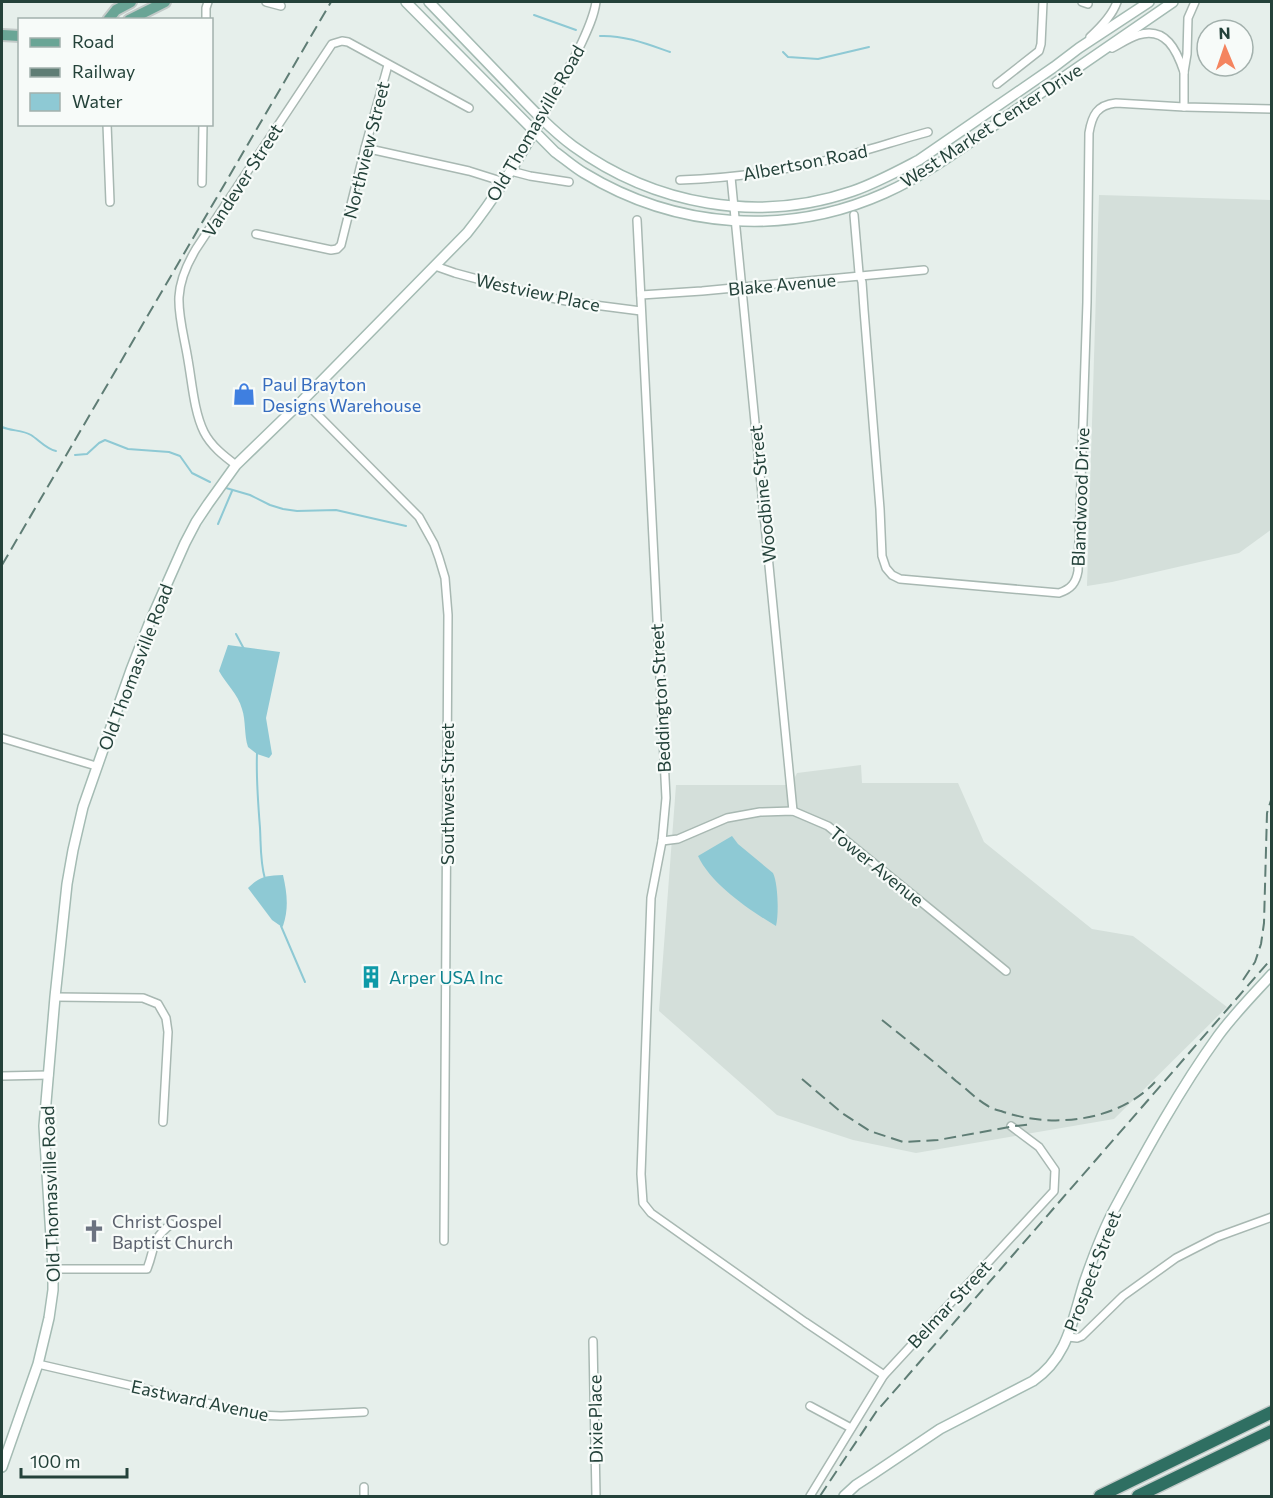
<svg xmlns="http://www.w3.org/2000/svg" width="1273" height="1498" viewBox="0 0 1273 1498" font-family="Commissioner,sans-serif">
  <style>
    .built { fill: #d4dfda }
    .water { fill: #8ec9d4 }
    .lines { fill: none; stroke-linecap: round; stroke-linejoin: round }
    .stream { stroke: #8ec9d4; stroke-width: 2 }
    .street-casing { stroke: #a8b8b2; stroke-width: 10 }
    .secondary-casing { stroke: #a4bbb3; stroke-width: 12 }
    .primary-casing { stroke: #c2cac8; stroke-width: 14 }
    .highway-casing { stroke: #c2cac8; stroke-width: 15 }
    .street { stroke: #fff; stroke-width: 7 }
    .secondary { stroke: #fff; stroke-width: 9 }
    .primary { stroke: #6aa596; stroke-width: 10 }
    .highway { stroke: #2f6f62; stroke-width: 12 }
    .rail { stroke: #5f7d75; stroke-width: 2; stroke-dasharray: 12 6; stroke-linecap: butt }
    .labels { text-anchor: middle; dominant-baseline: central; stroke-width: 4.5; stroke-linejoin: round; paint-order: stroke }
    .street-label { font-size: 18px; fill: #24423a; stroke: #f7fbf9 }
    .shop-label { font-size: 18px; fill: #366cbe; stroke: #f7fbf9; text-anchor: start }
    .culture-label { font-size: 18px; fill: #0d838f; stroke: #f7fbf9; text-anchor: start }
    .worship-label { font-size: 18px; fill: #5b616d; stroke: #f7fbf9; text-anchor: start }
  </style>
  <rect width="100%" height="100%" fill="#e6efeb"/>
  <g class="built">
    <polygon points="1099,195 1271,200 1272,529 1239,553 1112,582 1087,586"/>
    <polygon points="861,765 862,783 958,783 984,842 1092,929 1133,936 1227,1007 1114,1119 916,1153 853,1140 777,1115 659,1011 676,785 791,785 797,773"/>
  </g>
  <g class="water">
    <path d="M228 645 280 652 266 718 272 754 269 758 257 754 248 747C244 735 246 721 242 709 238 694 226 684 219 671Z"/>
    <path d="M732 836 738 844 773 873C778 883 779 914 776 926 749 910 711 884 698 856Z"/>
    <path d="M283 875C287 893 289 908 283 926L282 927 272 920 248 888C260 876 266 876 283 875Z"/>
  </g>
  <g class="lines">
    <g class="stream">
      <polyline points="534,15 576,30"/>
      <path d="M600 36C624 35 647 44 670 52"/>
      <polyline points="783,52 788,57 818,59 869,47"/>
      <path d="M2 427C11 431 23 430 31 435 39 440 46 449 56 451"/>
      <polyline points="75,455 87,454 99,443 105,440 128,449 169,452 180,456 192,473 210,482"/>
      <polyline points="226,488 250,495 270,505 283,509 297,511 336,510 406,526"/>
      <polyline points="218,524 232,491"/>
      <polyline points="236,634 244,649"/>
      <path d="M257 753C256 778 258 803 260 828 261 846 260 861 265 879"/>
      <polyline points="281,926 305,982"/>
    </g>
    <g class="street-casing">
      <g id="street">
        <polyline points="266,2 281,6"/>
        <polyline points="1082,2 1088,4"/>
        <polyline points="206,20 206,8 208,2"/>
        <path d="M1090 37C1101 27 1112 16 1117 2"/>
        <path d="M1112 48C1120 44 1129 38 1138 35 1166 26 1177 51 1184 72"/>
        <polyline points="997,84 1039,51 1041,44 1043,2"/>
        <polyline points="1184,107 1184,72 1187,54 1188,18 1195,2"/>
        <path d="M542 118C553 92 570 68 582 42 588 29 594 16 596 2"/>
        <polyline points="107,124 110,202"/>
        <polyline points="365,148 469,171 504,182"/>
        <polyline points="511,171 530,176 569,182"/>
        <polyline points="731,177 793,811"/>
        <path d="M680 180C736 178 794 169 849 155 875 148 902 139 928 132"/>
        <polyline points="202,183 203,124"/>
        <path d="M854 215 859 273 862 282 864 310 880 509 882 556 886 568 892 575 900 579 1059 593C1071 589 1076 583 1078 571L1087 302 1089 133C1092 115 1097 105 1116 103L1184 107 1272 109"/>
        <polyline points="637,220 666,798 662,841 651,898 641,1174 643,1203 651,1213 805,1322 884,1375"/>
        <polyline points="256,234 331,250 337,249 341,245 365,148 388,65"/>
        <polyline points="435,266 455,273 537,295 571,302 641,311"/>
        <polyline points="641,295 702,291 924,270"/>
        <polyline points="303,400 419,517 434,544 439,558 445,578 448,615 444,1241"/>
        <path d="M236 465C224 456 211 446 204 432 194 412 192 382 188 360 185 340 178 317 179 297 180 279 187 264 196 249L332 44 342 41 348 42 469 108"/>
        <polyline points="2,738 96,766"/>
        <polyline points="662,841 678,839 727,818 760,812 793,811 828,826 1006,971"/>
        <polyline points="55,997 143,998 158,1004 166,1018 168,1032 163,1122"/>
        <polyline points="2,1076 49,1075"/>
        <path d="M53 1269H147C156 1246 150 1241 171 1224"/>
        <polyline points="1068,1337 1077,1338 1082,1336 1123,1296 1176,1258 1217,1237 1272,1217"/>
        <polyline points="593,1341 596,1496"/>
        <polyline points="38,1364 258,1415 281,1416 364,1412"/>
        <polyline points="810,1406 851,1428"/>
        <polyline points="364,1487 364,1496"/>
        <polyline points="810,1496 884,1375 1054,1191 1055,1170 1039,1147 1011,1126"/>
      </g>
    </g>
    <g class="secondary-casing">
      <g id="secondary">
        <path d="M406 2 555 152C565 159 574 167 584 173 676 229 787 237 885 193 932 172 974 139 1016 110 1068 74 1120 38 1173 2"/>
        <path d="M429 2C455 29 481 56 507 83 528 105 549 128 573 146 654 205 758 224 853 191 876 183 898 171 919 160L1054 67 1079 48 1149 2"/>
        <path d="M2 1467 38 1364 49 1318 53 1290V1269L44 1126 55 997 67 884 73 850 83 807 131 670 149 624 185 543 196 522 208 504 236 465 303 400 467 233C496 197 519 158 542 118"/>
        <path d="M844 1496 856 1485 873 1474 940 1429 1033 1381C1068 1357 1072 1321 1084 1283 1093 1257 1102 1232 1115 1208 1147 1149 1179 1090 1218 1036 1234 1014 1254 994 1272 974"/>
      </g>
    </g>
    <g class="primary-casing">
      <g id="primary">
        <polyline points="108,20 116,10 131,2"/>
        <polyline points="129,20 165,2"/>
        <polyline points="2,35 20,36"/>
      </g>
    </g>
    <g class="highway-casing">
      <g id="highway">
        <polyline points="1100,1496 1272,1412"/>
        <polyline points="1138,1496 1272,1431"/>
      </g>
    </g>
    <use href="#street" class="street"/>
    <use href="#secondary" class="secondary"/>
    <use href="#primary" class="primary"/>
    <use href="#highway" class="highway"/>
    <g class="rail">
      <polyline points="2,565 331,2"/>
      <polyline points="1243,980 1255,962 1261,944 1264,923 1267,813 1272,797"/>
      <path d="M882 1020C907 1040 932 1060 956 1081 967 1089 977 1100 988 1106 992 1109 997 1110 1001 1111 1050 1129 1118 1122 1155 1082"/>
      <polyline points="802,1079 842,1113 870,1131 903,1142 938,1140 1015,1126 1033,1124"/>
      <polyline points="820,1496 876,1412 1272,958"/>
    </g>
  </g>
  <defs>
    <g id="shop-bare" transform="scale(1.8)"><path d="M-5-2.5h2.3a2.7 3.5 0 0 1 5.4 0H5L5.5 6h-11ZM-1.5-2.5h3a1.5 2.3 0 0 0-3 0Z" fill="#3f7fe0" stroke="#f7fbf9" stroke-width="2.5" paint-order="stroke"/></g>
    <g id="building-bare" transform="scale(1.8)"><path d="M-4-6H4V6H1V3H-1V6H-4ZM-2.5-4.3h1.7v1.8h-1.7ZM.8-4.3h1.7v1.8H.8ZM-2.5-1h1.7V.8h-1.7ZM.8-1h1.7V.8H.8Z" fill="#0f9aa8" stroke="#f7fbf9" stroke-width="2.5" paint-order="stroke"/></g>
    <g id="church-bare" transform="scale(1.8)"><path d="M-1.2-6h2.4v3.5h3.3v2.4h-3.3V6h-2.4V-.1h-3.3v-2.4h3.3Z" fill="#6b7280" stroke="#f7fbf9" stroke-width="2.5" paint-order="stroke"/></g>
  </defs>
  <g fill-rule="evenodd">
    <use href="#shop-bare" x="244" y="394"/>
    <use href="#building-bare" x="371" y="977"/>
    <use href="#church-bare" x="94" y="1231"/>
  </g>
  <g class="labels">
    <g class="street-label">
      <text transform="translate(535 123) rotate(-60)">Old Thomasville Road</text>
      <text transform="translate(991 125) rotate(-33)">West Market Center Drive</text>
      <text transform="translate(366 150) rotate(-76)">Northview Street</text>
      <text transform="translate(805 162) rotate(-11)">Albertson Road</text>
      <text transform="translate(242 180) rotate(-57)">Vandever Street</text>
      <text transform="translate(782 284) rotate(-5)">Blake Avenue</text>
      <text transform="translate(538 292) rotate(12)">Westview Place</text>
      <text transform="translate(762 494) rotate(-96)">Woodbine Street</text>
      <text transform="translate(1080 497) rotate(-88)">Blandwood Drive</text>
      <text transform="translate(135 667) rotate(-69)">Old Thomasville Road</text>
      <text transform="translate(660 698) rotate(-93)">Beddington Street</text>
      <text transform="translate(447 794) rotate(-90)">Southwest Street</text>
      <text transform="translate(877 866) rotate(39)">Tower Avenue</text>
      <text transform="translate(50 1194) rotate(-92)">Old Thomasville Road</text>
      <text transform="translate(1092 1271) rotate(-69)">Prospect Street</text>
      <text transform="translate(949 1304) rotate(-47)">Belmar Street</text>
      <text transform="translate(200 1400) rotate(12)">Eastward Avenue</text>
      <text transform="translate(595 1419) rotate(-91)">Dixie Place</text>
    </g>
    <g class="shop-label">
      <text x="262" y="384">Paul Brayton<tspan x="262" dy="21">Designs Warehouse</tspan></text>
    </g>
    <g class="culture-label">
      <text x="389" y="977">Arper USA Inc</text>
    </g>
    <g class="worship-label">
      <text x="112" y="1221">Christ Gospel<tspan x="112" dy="21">Baptist Church</tspan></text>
    </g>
  </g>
  <rect width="1273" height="1498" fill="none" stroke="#24423a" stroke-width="6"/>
  <rect x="18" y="18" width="195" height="108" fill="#f7fbf9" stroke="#a3b1ad" stroke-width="1.5"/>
  <rect x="30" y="38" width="30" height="9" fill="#6aa596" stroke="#a3b1ad" stroke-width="1.5"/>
  <text x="72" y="48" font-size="18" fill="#24423a">Road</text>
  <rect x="30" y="68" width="30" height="9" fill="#5f7d75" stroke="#a3b1ad" stroke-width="1.5"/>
  <text x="72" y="78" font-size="18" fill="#24423a">Railway</text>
  <rect x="30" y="93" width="30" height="18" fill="#8ec9d4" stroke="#a3b1ad" stroke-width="1.5"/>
  <text x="72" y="108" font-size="18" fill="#24423a">Water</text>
  <g transform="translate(1225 48) rotate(358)"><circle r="28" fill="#f7fbf9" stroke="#a3b1ad" stroke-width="1.5"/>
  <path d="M0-4.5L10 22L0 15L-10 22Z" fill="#f4845f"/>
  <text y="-9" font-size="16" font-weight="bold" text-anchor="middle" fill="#24423a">N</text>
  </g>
  <path d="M21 1468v9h106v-9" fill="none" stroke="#24423a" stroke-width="3"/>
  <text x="30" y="1468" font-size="18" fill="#24423a" stroke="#f7fbf9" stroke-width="4.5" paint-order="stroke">100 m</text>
</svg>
